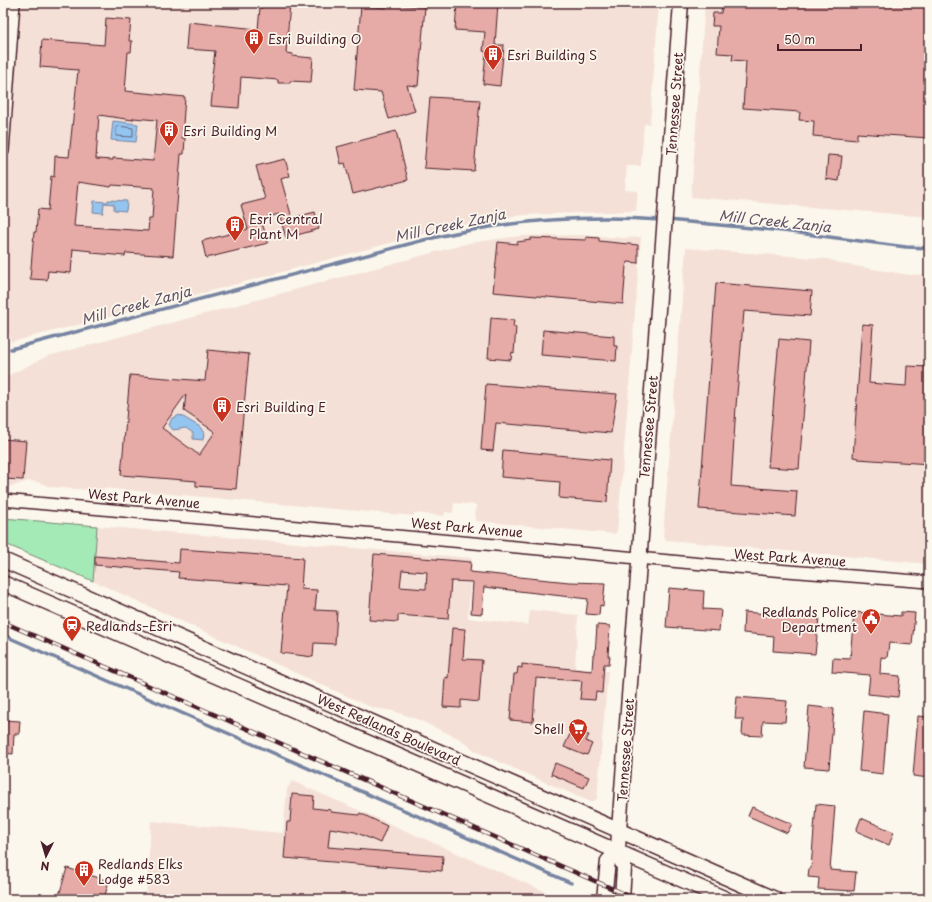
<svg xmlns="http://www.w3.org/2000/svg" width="932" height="902" viewBox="0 0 932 902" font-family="'Playpen Sans',sans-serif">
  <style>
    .built { fill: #f5e0d7 }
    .green { fill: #a4eab6; stroke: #778470 }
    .water { fill: #93c5f0; stroke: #7683a1 }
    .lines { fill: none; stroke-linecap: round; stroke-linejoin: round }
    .shore { stroke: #67617a; stroke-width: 1 }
    .stream { stroke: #7683a1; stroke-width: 3.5 }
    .building { fill: #e6aba6; stroke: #4a1f2b; fill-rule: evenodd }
    .minor-casing { stroke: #4a1f2b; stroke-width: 14 }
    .major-casing { stroke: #4a1f2b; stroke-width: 17 }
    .minor { stroke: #fbf7ec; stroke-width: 11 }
    .major { stroke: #fbf7ec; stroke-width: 14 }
    .rail-casing { stroke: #4a1f2b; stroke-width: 4.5 }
    .rail { stroke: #fbf7ec; stroke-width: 3; stroke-dasharray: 9; stroke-linecap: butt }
    .labels { text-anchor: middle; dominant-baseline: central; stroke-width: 3.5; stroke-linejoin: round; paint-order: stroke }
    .poi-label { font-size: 13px; fill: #4a1f2b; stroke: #fbf7ec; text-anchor: start }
    .street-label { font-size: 13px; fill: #4a1f2b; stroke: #fbf7ec }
    .water-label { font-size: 14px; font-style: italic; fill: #605166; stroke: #fbf7ec }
  </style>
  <rect width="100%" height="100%" fill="#fbf7ec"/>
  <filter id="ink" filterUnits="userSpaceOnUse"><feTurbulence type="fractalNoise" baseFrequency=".025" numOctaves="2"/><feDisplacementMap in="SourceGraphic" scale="8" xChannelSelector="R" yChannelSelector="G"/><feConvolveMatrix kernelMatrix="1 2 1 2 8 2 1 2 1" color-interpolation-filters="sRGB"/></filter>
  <g filter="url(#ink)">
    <g class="built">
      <polygon points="3,3 659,3 650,124 644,124 641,166 627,166 625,190 638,191 636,211 524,215 492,219 439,230 214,290 11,342 9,334 3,334"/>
      <polygon points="705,3 929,3 929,217 691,197"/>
      <polygon points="584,235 623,238 641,237 621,488 617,532 614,534 475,521 476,505 454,503 453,513 445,512 444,516 414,513 414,516 103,488 102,491 50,487 38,482 28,481 13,486 3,485 3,387 6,387 7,376 48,356 469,243 519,236"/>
      <polygon points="686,248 828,259 843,264 909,275 929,274 929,564 666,540 663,536"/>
      <polygon points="97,526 472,558 468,618 528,625 530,610 578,615 575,668 608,671 597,799 591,802 531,776 477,752 460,739 414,718 393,711 373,708 93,581"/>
      <polygon points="292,781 562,899 146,899 151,821 283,833 287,789"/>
    </g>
    <polygon class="green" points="3,518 97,526 93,581 3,543"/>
    <g class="water">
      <polygon points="113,121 138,124 136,142 111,140"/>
      <polygon points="108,200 127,201 126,211 114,210 114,204 104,203 103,213 93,212 94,201 108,202"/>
      <polygon points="180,415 200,427 204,433 203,440 193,439 193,433 186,428 173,430 169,425 172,418"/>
    </g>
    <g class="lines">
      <polygon class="shore" points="118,126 133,128 133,137 116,136 116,128"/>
      <g class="stream">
        <polyline points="668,220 783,231 906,247 929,248"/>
        <path d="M11 349 424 240C502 221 582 214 661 220"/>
        <polyline points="3,635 571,883"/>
      </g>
    </g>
    <g class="building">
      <polygon points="262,3 290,3 286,53 293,54 292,56 313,58 311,82 290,81 290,83 278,83 278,80 241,77 239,108 211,106 213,85 211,84 215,51 186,49 188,22 258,29 260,8 262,8"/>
      <polygon points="457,3 498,3 495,45 504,45 500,86 483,84 486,52 483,51 485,32 455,30"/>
      <polygon points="722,3 929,3 929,138 857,133 857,140 813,136 814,121 799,120 800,112 743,108 746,61 732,60 733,54 717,53 719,26 712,26 713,13 721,13"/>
      <polygon points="386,4 425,7 418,86 407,85 415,111 389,119 381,92 354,90 361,6 386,8"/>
      <path d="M106 18 131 20 129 41H132L131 52H128L125 91 185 97 182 138H185L184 154H181L173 256 126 253 125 256 92 253V251L73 249 71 273 48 271 47 280 30 279 34 232H36L38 209 48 210 51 176 54 177 55 156 69 157 78 70 40 67 42 40 104 45ZM99 115 133 120V118L157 120 153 161 113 158V160L96 159ZM78 182 111 187 112 185 154 188 152 219H149L148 231 74 226Z"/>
      <polygon points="430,97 480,100 474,171 424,168"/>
      <polygon points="396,131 408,180 353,194 345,163 341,164 337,147"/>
      <polygon points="828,155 842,156 839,181 826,179"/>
      <polygon points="285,159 290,176 281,179 292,218 315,212 319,229 286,238 279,214 261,219 268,243 206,258 202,241 248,229 241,205 265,199 256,166"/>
      <polygon points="586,237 599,238 599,241 638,245 638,263 628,262 626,266 623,304 493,292 498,242 517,244 517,242 531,240 531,238 586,240"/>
      <polygon points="716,283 812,291 810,316 744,311 736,406 731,486 797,491 795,516 699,509"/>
      <polygon points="491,318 514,320 513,327 516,327 514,353 512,352 511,360 488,358"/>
      <polygon points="862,324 873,325 869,383 906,386 907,366 929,367 929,464 858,459 858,458 853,457"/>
      <polygon points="543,330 614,336 614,346 617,346 616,361 541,355"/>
      <polygon points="779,339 809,342 799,469 768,467"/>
      <path d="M208 350 249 354 236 489 196 486V481L121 475 130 375 205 381ZM186 394 184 411 215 432 199 455 162 428Z"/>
      <polygon points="486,384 617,394 611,433 496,423 493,451 481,450"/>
      <polygon points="3,439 26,441 23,480 3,479"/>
      <polygon points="503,450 610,460 607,502 559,498 560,482 501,477"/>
      <polygon points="180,549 303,558 301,589 317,590 315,610 337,611 335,644 314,643 313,657 281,653 287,586 178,578 179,572 95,565 95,556 179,563"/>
      <path d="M374 554 471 562 470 572 569 582 605 583 603 606 600 605 599 615 586 614 588 599 484 587 482 614 471 613 473 582 451 581 448 619 398 615V622L369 620ZM402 570 427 572 426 589 400 587Z"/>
      <polygon points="669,588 704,591 703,609 721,610 719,631 666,627"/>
      <polygon points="744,612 819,618 815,654 773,651 774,636 743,633"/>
      <polygon points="854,612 901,616 901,612 915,613 912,645 889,643 887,658 881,657 880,674 900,676 898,697 868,694 870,675 832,672 833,658 850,659"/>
      <polygon points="597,625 610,626 608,656 610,656 609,664 604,664 602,693 596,692 595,700 580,699 582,681 536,678 533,722 510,720 514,674 517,674 518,667 522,668 522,664 592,671 593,655 595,655"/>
      <polygon points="452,628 465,629 463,659 482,660 479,702 461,700 461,708 443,707 445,677 448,678"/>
      <polygon points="737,697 787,701 785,722 763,721 762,736 742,735 743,719 735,719"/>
      <polygon points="809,706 834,709 829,769 804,767"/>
      <polygon points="864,711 888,714 883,774 859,771"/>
      <polygon points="918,716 929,717 929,778 913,776"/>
      <polygon points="3,720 20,721 19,734 14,734 13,754 3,753"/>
      <polygon points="574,733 589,735 586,741 592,744 587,755 584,754 584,755 564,747 570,734 573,736"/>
      <polygon points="555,763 589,777 584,788 551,774"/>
      <polygon points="292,794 314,796 313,808 331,810 331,812 359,815 360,813 387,826 380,843 355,832 330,828 328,847 443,856 442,871 284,858 287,822 290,822"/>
      <polygon points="816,804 835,806 830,870 856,872 854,891 818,889 819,878 808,877 809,868 811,868"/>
      <polygon points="752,807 792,824 787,833 748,816"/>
      <polygon points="861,818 894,832 889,845 856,831"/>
      <polygon points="67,868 109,881 104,899 86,894 84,899 58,899"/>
    </g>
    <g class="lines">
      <g class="minor-casing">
        <g id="minor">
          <polyline points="3,151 14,3"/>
          <polyline points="3,500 736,567 929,582"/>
        </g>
      </g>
      <g class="major-casing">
        <g id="major">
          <polyline points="3,560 775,899"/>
          <polyline points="3,583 726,899"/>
          <polyline points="604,899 608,861 618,852"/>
          <polyline points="622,899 624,868 618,852 619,830 681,3"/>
        </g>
      </g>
      <use href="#minor" class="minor"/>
      <use href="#major" class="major"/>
      <g class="rail-casing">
        <polyline id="rail" points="3,622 636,899"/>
      </g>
      <use href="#rail" class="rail"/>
    </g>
  </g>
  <defs>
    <g id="building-pin" transform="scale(1)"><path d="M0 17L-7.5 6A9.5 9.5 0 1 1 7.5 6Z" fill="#c8321e" stroke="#fbf7ec"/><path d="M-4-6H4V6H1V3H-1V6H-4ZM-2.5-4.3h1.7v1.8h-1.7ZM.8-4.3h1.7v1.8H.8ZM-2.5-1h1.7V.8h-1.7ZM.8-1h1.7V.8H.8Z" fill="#fff"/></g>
    <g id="civic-pin" transform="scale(1)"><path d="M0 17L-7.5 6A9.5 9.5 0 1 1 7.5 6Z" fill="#c8321e" stroke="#fbf7ec"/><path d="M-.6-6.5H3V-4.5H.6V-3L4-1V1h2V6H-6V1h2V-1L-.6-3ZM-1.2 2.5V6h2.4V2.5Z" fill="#fff"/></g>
    <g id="station-pin" transform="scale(1)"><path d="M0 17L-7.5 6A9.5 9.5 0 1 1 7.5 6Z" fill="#c8321e" stroke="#fbf7ec"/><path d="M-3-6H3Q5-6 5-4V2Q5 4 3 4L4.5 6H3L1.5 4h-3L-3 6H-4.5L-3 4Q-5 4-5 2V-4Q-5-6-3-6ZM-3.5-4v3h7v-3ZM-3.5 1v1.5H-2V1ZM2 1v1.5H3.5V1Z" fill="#fff"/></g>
    <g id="supermarket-pin" transform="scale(1)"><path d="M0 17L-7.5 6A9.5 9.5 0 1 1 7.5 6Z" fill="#c8321e" stroke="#fbf7ec"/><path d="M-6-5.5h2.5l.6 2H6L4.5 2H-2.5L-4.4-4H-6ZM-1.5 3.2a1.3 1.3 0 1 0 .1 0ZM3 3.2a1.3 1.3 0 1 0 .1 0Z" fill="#fff"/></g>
  </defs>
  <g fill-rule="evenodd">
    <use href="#building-pin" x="254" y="38"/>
    <use href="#building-pin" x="493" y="54"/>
    <use href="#building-pin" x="169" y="130"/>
    <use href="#building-pin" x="235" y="225"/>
    <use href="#building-pin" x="222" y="406"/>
    <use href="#civic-pin" x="871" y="618"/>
    <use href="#station-pin" x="72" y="625"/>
    <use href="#supermarket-pin" x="578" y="728"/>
    <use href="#building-pin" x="84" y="870"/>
  </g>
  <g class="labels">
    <g class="poi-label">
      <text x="268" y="38">Esri Building O</text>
      <text x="507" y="54">Esri Building S</text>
      <text x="183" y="130">Esri Building M</text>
      <text x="249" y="218">Esri Central<tspan x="249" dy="15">Plant M</tspan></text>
      <text x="236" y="406">Esri Building E</text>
      <text x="857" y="611" text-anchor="end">Redlands Police<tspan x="857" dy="15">Department</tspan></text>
      <text x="86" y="625">Redlands–Esri</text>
      <text x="564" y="728" text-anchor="end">Shell</text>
      <text x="98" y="863">Redlands Elks<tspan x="98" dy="15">Lodge #583</tspan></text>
    </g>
    <g class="street-label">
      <text transform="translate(674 104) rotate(-86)">Tennessee Street</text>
      <text transform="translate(648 427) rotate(-85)">Tennessee Street</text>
      <text transform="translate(144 498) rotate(5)">West Park Avenue</text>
      <text transform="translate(467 527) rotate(5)">West Park Avenue</text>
      <text transform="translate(790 557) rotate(4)">West Park Avenue</text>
      <text transform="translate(389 729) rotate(24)">West Redlands Boulevard</text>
      <text transform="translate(625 750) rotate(-86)">Tennessee Street</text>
    </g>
    <g class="water-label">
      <text transform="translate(775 221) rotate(6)">Mill Creek Zanja</text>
      <text transform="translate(450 225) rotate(-12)">Mill Creek Zanja</text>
      <text transform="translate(136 305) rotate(-15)">Mill Creek Zanja</text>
    </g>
  </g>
  <rect width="932" height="902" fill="none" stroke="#fbf7ec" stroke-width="16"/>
  <rect x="8" y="8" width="916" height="886" fill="none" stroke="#4a1f2b" stroke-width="1.5" filter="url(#ink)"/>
  <g transform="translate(46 856) rotate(185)" stroke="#fbf7ec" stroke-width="3" paint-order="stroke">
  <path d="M0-3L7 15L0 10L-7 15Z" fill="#4a1f2b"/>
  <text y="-6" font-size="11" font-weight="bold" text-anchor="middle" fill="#4a1f2b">N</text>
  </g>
  <path d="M778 44v6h83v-6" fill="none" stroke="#4a1f2b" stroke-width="2"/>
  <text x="784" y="44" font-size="12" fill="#4a1f2b" stroke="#fbf7ec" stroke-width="3" paint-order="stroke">50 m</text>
</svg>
